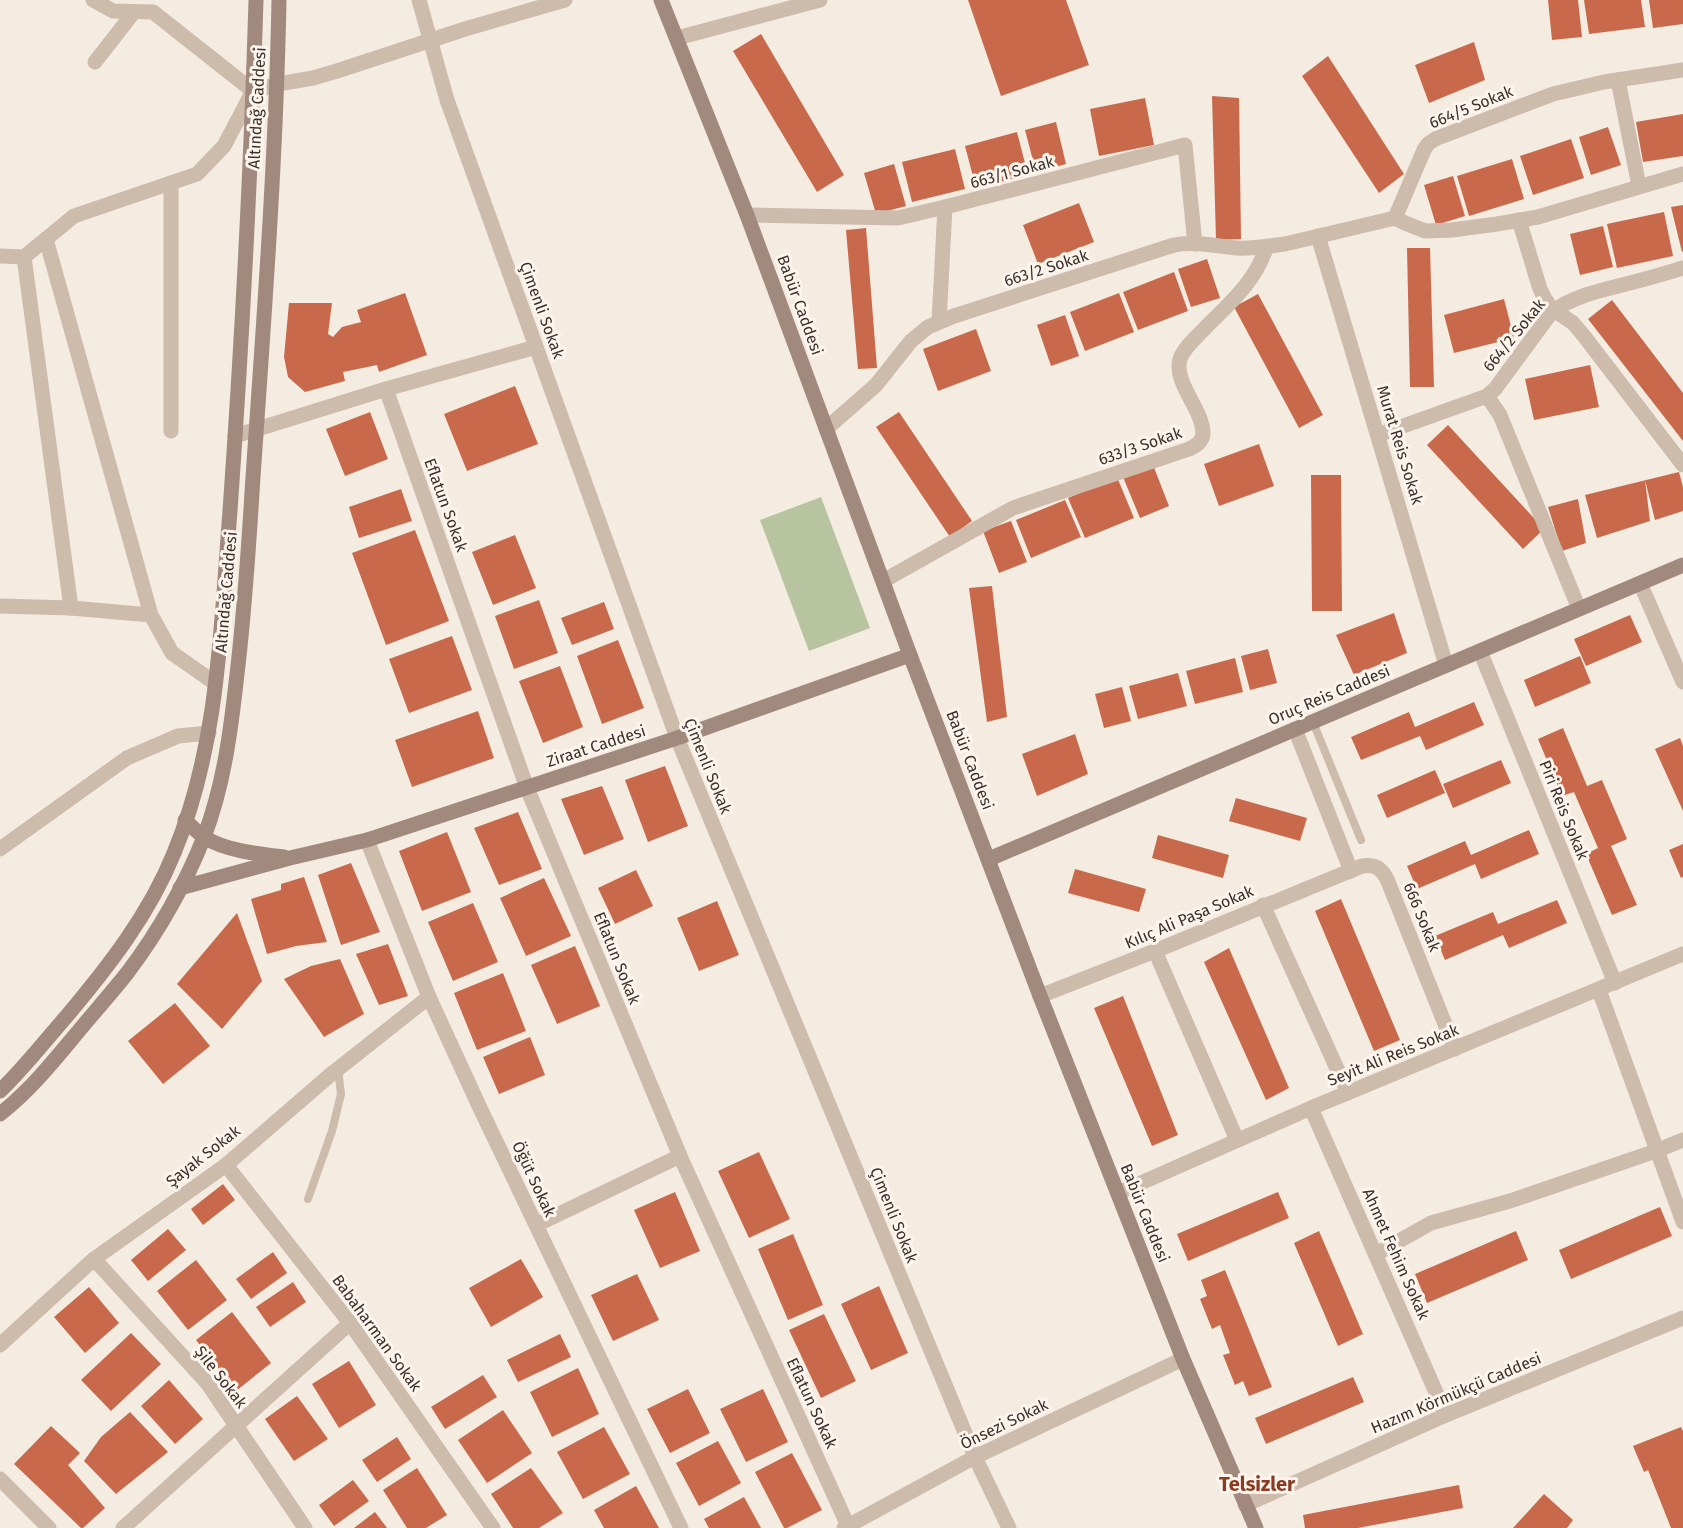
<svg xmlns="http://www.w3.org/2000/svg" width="1683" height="1528" viewBox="0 0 1683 1528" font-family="'Fira Sans',sans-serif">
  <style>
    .green { fill: #b8c4a0 }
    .building { fill: #c8694b }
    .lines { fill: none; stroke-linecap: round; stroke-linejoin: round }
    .lane { stroke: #cdbbac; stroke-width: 8 }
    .street { stroke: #cdbbac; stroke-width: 15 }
    .secondary { stroke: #a18a7d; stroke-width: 15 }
    .labels { text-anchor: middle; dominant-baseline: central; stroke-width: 6; stroke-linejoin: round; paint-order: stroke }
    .street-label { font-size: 16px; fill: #3b302b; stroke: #fbf5ee }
    .quarter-label { font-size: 20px; font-weight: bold; fill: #8c3b22; stroke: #fbf5ee }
  </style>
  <rect width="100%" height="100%" fill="#f4ebe1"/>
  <polygon class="green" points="821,497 870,628 809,651 760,520"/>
  <g class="building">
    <polygon points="968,0 1066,0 1089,65 1001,96"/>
    <polygon points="1548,0 1578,0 1582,37 1552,40"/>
    <polygon points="1584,0 1641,0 1645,27 1589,34"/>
    <polygon points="1649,0 1683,0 1683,24 1653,28"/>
    <polygon points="761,34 844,175 817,192 733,51"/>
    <polygon points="1474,42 1485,80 1429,103 1415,65"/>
    <polygon points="1328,56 1404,174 1379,193 1302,76"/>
    <polygon points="1212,96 1239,98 1241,239 1216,240"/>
    <polygon points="1145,98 1154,145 1099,156 1090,109"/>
    <polygon points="1683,114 1683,156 1643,162 1636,122"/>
    <polygon points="1056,122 1066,164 1036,172 1025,130"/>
    <polygon points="1608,127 1621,165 1591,175 1579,137"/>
    <polygon points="1017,132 1028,175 976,188 965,146"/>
    <polygon points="1571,139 1584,178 1533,195 1520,156"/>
    <polygon points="955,149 965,189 912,202 902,162"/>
    <polygon points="1512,159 1524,199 1469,216 1457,176"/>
    <polygon points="894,164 906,206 876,214 864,173"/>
    <polygon points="1453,176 1465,216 1436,225 1424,185"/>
    <polygon points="1079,203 1094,242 1038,264 1023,225"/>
    <polygon points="1683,205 1683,251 1682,252 1671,207"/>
    <polygon points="1664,212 1673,256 1617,268 1607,224"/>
    <polygon points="1603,226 1613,267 1580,275 1570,234"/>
    <polygon points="866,228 877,368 858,369 846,230"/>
    <polygon points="1407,248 1430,248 1434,387 1410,387"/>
    <polygon points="1207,259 1220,298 1191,307 1178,269"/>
    <polygon points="1174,272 1188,311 1138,330 1123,292"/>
    <polygon points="405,293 427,355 379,372 377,365 343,372 345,381 305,392 288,377 284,357 289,303 332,303 328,334 333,337 342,327 361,322 357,310"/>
    <polygon points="1119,293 1134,332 1085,351 1070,312"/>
    <polygon points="1258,294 1323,415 1299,428 1234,307"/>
    <polygon points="1504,299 1514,338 1454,353 1444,315"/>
    <polygon points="1612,300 1683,393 1683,441 1588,319"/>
    <polygon points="1065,315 1079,356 1051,366 1037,325"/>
    <polygon points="976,329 991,371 938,391 923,349"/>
    <polygon points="1590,365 1599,407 1534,420 1525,379"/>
    <polygon points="515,386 538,444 467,471 444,414"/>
    <polygon points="370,412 388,459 345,476 326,429"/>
    <polygon points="899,412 972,521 950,537 876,427"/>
    <polygon points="1448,425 1544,529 1523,549 1427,445"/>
    <polygon points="1259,444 1274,486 1219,506 1204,464"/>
    <polygon points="1153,465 1169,506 1140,518 1123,477"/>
    <polygon points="1679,472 1683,487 1683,511 1655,520 1645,480 1650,521 1597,538 1585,495"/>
    <polygon points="1311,475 1341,475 1342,611 1312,611"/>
    <polygon points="1117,477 1134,518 1085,538 1068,498"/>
    <polygon points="401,489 412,521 359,538 349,507"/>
    <polygon points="1578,499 1586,543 1562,551 1548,507"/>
    <polygon points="1065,500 1081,537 1031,558 1016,520"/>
    <polygon points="1011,521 1027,562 999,573 983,531"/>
    <polygon points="415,530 449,621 386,645 352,553"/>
    <polygon points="515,535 536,588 493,605 472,552"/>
    <polygon points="992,586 1007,717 987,722 969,588"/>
    <polygon points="539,600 558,653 514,669 495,616"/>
    <polygon points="604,602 614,629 572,645 561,618"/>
    <polygon points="1394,613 1407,653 1354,675 1336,635"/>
    <polygon points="1630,615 1642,642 1586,666 1574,639"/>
    <polygon points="452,636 472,690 409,713 389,659"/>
    <polygon points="618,640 644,708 602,724 577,656"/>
    <polygon points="1268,649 1277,683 1250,690 1241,656"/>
    <polygon points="1580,656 1591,683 1535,707 1524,680"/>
    <polygon points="1235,658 1243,692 1195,704 1186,671"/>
    <polygon points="560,666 583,727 543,743 519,681"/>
    <polygon points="1178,673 1187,706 1138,719 1129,686"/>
    <polygon points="1122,687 1131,721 1104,728 1095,694"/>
    <polygon points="1474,702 1484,725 1426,750 1420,736 1361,760 1351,737 1409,712 1415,727"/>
    <polygon points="478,711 494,758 412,787 395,740"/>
    <polygon points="1563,728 1587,786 1602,780 1627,839 1611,846 1637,905 1612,915 1586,854 1598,848 1574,792 1562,796 1538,739"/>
    <polygon points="1075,734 1088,774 1037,796 1022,754"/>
    <polygon points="1680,738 1683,746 1683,811 1655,749"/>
    <polygon points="1501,760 1511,783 1453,808 1443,784"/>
    <polygon points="665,766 688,826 648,842 625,780"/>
    <polygon points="1435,770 1445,793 1387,818 1377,795"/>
    <polygon points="602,786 624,839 584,855 561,799"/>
    <polygon points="1236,798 1307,818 1300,841 1229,821"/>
    <polygon points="518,812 542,869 499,885 474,828"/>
    <polygon points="1529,830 1539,854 1481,879 1475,864 1417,889 1407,866 1465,841 1471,855"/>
    <polygon points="447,832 471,892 422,911 399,851"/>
    <polygon points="1158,835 1229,855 1223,878 1152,858"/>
    <polygon points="1683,844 1683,877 1681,878 1669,850"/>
    <polygon points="351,863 380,932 341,945 318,875"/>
    <polygon points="1075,869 1146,889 1139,912 1068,893"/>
    <polygon points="636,870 653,906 615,924 598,888"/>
    <polygon points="304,877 327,942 296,946 267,954 251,899 281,890 281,884"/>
    <polygon points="544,878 571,936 526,956 500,898"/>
    <polygon points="1341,899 1400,1040 1374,1051 1315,911"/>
    <polygon points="1557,900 1567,923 1509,948 1503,935 1445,960 1435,936 1493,912 1498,924"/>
    <polygon points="717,901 739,955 699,971 677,918"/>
    <polygon points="473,903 498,962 453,981 428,922"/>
    <polygon points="237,913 262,981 222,1029 177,984"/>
    <polygon points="388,944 408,996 379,1005 356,954"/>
    <polygon points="575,946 600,1006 557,1024 531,965"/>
    <polygon points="1229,948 1289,1088 1266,1100 1204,962"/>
    <polygon points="340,959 364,1014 324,1037 284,979 311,966"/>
    <polygon points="503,973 526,1031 477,1050 454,993"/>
    <polygon points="1123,996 1178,1135 1152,1146 1094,1008"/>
    <polygon points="175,1003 210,1046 163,1084 128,1041"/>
    <polygon points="530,1037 545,1075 499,1094 483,1057"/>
    <polygon points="759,1152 790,1219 749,1238 718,1171"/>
    <polygon points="223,1184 235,1200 203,1225 191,1209"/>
    <polygon points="675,1192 700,1251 660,1268 634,1210"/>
    <polygon points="1278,1192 1289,1218 1188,1261 1177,1234"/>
    <polygon points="1660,1207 1672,1236 1571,1279 1559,1250"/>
    <polygon points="168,1229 186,1250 148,1281 131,1260"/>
    <polygon points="1319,1231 1363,1334 1338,1346 1294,1243"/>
    <polygon points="1516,1231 1528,1260 1427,1303 1415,1274"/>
    <polygon points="793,1234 823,1305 788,1320 758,1249"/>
    <polygon points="273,1252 287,1273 251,1299 236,1279"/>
    <polygon points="521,1259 543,1297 491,1327 469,1288"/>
    <polygon points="196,1260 227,1300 188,1330 157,1291"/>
    <polygon points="1225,1270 1272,1387 1249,1396 1243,1381 1235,1385 1223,1355 1230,1353 1220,1325 1212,1329 1200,1299 1207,1296 1201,1280"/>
    <polygon points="637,1274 659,1320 613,1341 591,1295"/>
    <polygon points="293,1282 306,1302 270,1327 256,1307"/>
    <polygon points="879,1286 908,1353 871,1370 841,1304"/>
    <polygon points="89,1287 119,1323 85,1353 54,1317"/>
    <polygon points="232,1312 271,1363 236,1391 196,1340"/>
    <polygon points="824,1314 856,1381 821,1398 789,1330"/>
    <polygon points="131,1333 161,1364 111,1411 81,1380"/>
    <polygon points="560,1334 571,1357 518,1382 507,1360"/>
    <polygon points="349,1361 376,1405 339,1428 312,1384"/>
    <polygon points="578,1368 599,1414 552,1437 530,1392"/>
    <polygon points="483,1375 497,1397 445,1429 431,1407"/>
    <polygon points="1353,1377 1364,1402 1266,1444 1255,1418"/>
    <polygon points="169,1380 203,1419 175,1444 141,1406"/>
    <polygon points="688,1389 710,1433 670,1453 647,1409"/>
    <polygon points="763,1389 788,1442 746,1462 720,1409"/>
    <polygon points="297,1396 328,1439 294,1461 265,1419"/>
    <polygon points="503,1410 532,1453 487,1483 458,1440"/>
    <polygon points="130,1412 168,1452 116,1494 84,1461 101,1437"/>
    <polygon points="51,1426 80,1453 68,1465 105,1508 83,1528 81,1528 14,1464"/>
    <polygon points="604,1427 630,1474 583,1499 557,1452"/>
    <polygon points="1681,1427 1683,1431 1683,1528 1671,1528 1648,1470 1644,1472 1633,1446"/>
    <polygon points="397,1437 411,1459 377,1482 362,1460"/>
    <polygon points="718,1441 741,1483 699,1506 676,1463"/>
    <polygon points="792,1453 822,1510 787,1528 784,1528 755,1472"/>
    <polygon points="417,1468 447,1515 426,1528 407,1528 383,1490"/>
    <polygon points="531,1468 563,1513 539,1528 513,1528 491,1494"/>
    <polygon points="353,1480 369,1501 334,1526 319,1505"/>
    <polygon points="1459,1485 1463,1508 1358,1528 1305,1528 1303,1515"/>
    <polygon points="636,1486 659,1528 604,1528 594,1510"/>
    <polygon points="1544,1494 1573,1520 1567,1528 1513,1528"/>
    <polygon points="744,1497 761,1528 709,1528 704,1519"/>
    <polygon points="375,1512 387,1528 354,1528"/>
  </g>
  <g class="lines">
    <g class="lane">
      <polyline points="1313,722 1361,840"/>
      <polyline points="308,1199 332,1131 341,1094 338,1069"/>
    </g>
    <g class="street">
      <polyline points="93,0 113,11 153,12 253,91"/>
      <polyline points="419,0 447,100 677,738 975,1457 1009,1528"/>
      <polyline points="677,38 820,0"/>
      <polyline points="95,62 134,12"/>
      <polyline points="1618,80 1639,186"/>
      <polyline points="253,91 278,84 313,78 337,71 465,29 565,0"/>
      <polyline points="747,215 898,218 945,207 1185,145 1195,244"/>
      <polyline points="1395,218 1405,223 1425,231 1452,230 1497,224 1538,217 1683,174"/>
      <polyline points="1519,220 1540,289 1545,299 1551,308 1573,323 1584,336 1683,465"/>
      <polyline points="1318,236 1446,665"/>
      <polyline points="46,239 151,615 172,653 215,683"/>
      <polyline points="0,256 24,257 74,216 197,174 224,146 253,91"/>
      <polyline points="24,257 71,608 151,615"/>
      <polyline points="939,322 945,207"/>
      <polyline points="386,389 527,788 680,1156 849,1528"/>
      <polyline points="1487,396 1500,415 1579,609"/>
      <path d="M826 429 876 385 911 341 928 327 954 316 1174 245C1195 241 1216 246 1237 248 1253 249 1269 246 1285 244L1395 218 1424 150 1428 144 1435 139 1553 94 1604 82 1683 70"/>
      <polyline points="171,431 171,183"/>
      <path d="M1378 435 1487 396 1495 389 1551 313C1573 295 1607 289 1634 282 1650 278 1667 273 1683 268"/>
      <polyline points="235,436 386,389 536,347"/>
      <path d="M883 581 1013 508 1189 449C1196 446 1203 442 1203 433 1203 410 1173 382 1180 359 1184 347 1198 336 1206 327 1232 301 1255 282 1267 246"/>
      <polyline points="1640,583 1683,682"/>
      <polyline points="0,606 71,608"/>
      <polyline points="1480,651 1615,983"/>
      <polyline points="1295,729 1351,871"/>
      <polyline points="367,840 429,997 480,1108 681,1528"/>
      <polyline points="0,849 127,758 178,736 209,733"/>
      <polyline points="1263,905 1348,1093"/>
      <polyline points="1155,951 1237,1140"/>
      <polyline points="1599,990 1683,1222"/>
      <path d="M1040 996 1155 951 1362 866C1375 864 1381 868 1387 879L1455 1049"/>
      <polyline points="1311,1108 1446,1415"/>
      <polyline points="226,1165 350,1323 493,1528"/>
      <polyline points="1118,1193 1311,1108 1683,954"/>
      <polyline points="536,1225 680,1156"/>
      <polyline points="1376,1254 1431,1223 1510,1201 1656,1151 1683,1140"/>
      <polyline points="94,1259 208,1384 305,1528"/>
      <polyline points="0,1345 94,1259 226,1165 329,1076 429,997"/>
      <polyline points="0,1479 49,1528"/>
      <polyline points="1245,1505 1446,1415 1683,1318"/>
      <polyline points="123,1528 350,1323"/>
      <polyline points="844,1528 975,1457 1183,1359"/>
    </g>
    <g class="secondary">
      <polyline points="661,0 747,215 910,655 1040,996 1183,1359 1256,1528"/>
      <path d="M185 820C191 826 197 832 204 837 226 851 258 854 284 857"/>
      <polyline points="989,859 1683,565"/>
      <polyline points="180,888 290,858 367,840 677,738 910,655"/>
      <path d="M0 1091C24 1068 44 1042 66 1017 108 967 149 915 174 853 219 745 221 625 230 511 242 341 251 170 256 0"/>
      <path d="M0 1114C32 1089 56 1058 82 1027 97 1009 113 991 128 972 158 932 185 885 204 837 224 785 231 729 237 674 245 608 249 543 253 477 264 318 276 159 279 0"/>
    </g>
  </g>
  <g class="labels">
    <g class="street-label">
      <text transform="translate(1471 107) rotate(-22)">664/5 Sokak</text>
      <text transform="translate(257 108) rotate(-87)">Altındağ Caddesi</text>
      <text transform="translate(1012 172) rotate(-15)">663/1 Sokak</text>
      <text transform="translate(1046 268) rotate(-18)">663/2 Sokak</text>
      <text transform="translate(800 305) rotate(70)">Babür Caddesi</text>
      <text transform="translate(542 310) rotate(70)">Çimenli Sokak</text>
      <text transform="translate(1514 335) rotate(-51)">664/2 Sokak</text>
      <text transform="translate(1400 445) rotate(73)">Murat Reis Sokak</text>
      <text transform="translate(1140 446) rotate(-19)">633/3 Sokak</text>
      <text transform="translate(446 505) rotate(70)">Eflatun Sokak</text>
      <text transform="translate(226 592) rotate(-85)">Altındağ Caddesi</text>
      <text transform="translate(1329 695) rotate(-23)">Oruç Reis Caddesi</text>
      <text transform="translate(596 746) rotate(-18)">Ziraat Caddesi</text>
      <text transform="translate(970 760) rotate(69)">Babür Caddesi</text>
      <text transform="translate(708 766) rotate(68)">Çimenli Sokak</text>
      <text transform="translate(1564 810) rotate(68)">Piri Reis Sokak</text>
      <text transform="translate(1189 917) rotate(-23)">Kılıç Ali Paşa Sokak</text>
      <text transform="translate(1422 917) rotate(68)">666 Sokak</text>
      <text transform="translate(617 958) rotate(68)">Eflatun Sokak</text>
      <text transform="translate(1393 1055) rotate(-22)">Seyit Ali Reis Sokak</text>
      <text transform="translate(203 1156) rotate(-38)">Şayak Sokak</text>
      <text transform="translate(534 1179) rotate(65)">Öğüt Sokak</text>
      <text transform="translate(1145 1213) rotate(68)">Babür Caddesi</text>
      <text transform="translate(894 1215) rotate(68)">Çimenli Sokak</text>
      <text transform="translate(1396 1254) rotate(66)">Ahmet Fehim Sokak</text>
      <text transform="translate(377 1333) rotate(54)">Babaharman Sokak</text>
      <text transform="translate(221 1377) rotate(52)">Şile Sokak</text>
      <text transform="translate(1456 1393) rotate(-23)">Hazım Körmükçü Caddesi</text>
      <text transform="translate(812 1403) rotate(65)">Eflatun Sokak</text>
      <text transform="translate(1004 1424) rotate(-26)">Önsezi Sokak</text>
    </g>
    <g class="quarter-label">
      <text x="1257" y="1484">Telsizler</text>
    </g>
  </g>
</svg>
